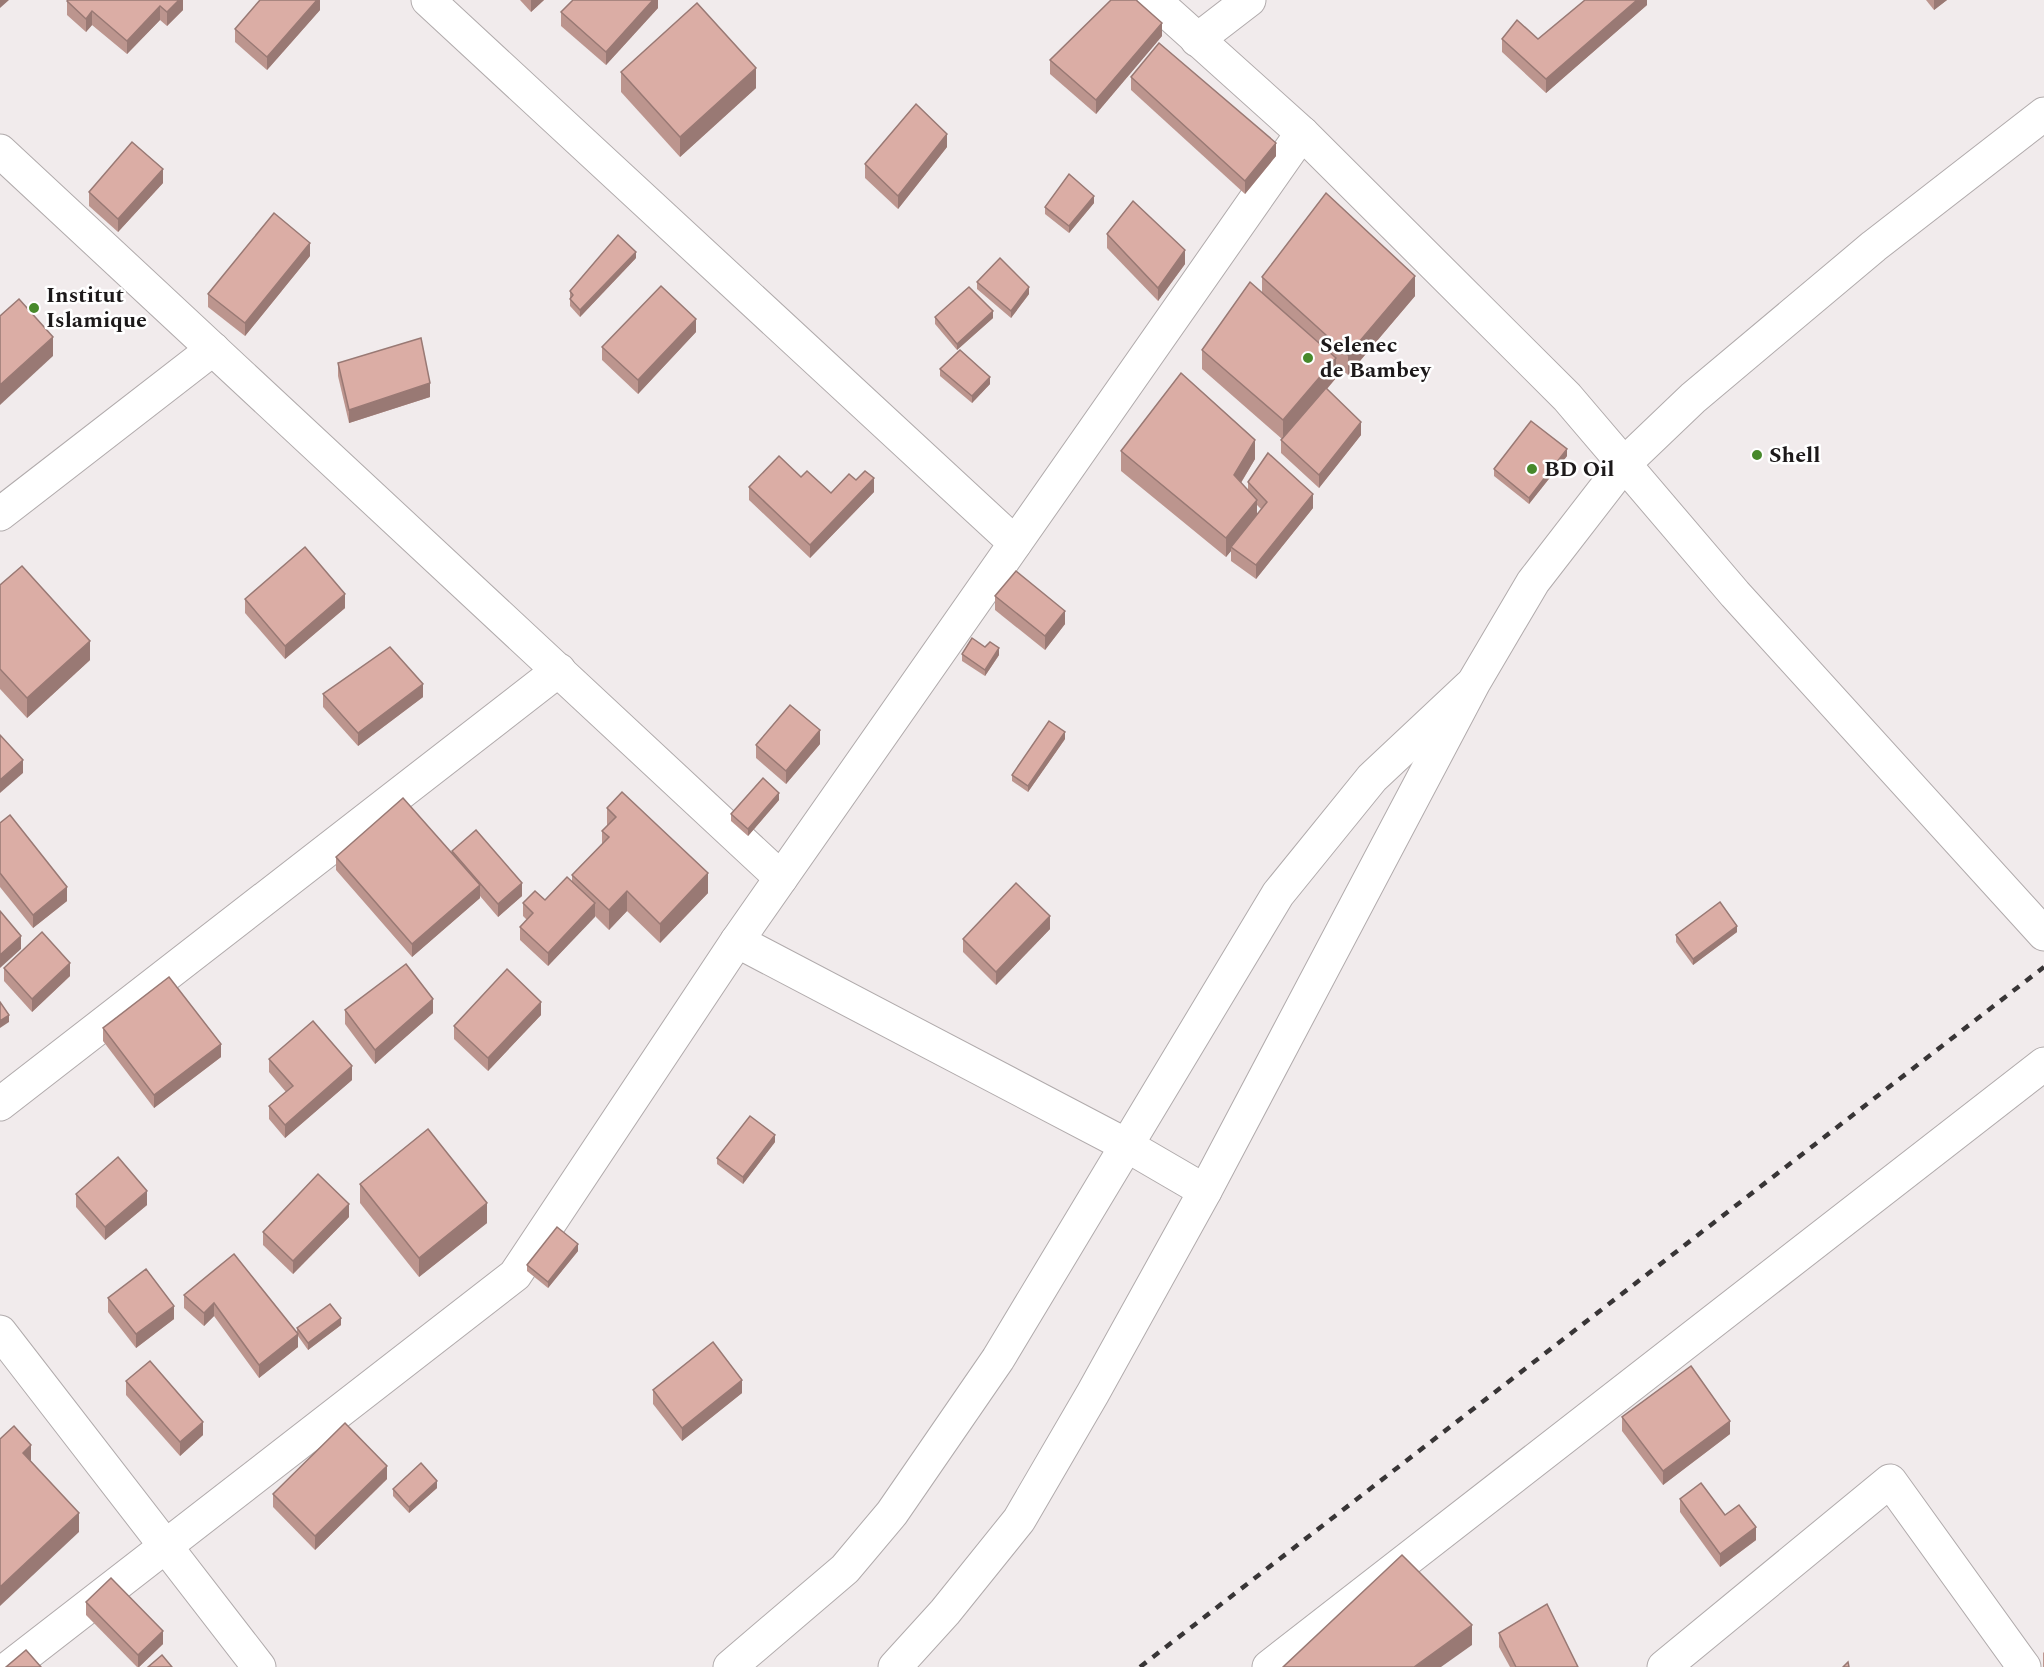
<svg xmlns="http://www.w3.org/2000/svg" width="2044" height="1667" viewBox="0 0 2044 1667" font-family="Spectral,serif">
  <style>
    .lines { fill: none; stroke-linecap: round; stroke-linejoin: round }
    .minor-casing { stroke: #b1abac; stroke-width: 35 }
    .primary-casing { stroke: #b1abac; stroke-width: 35 }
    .minor { stroke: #fff; stroke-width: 33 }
    .primary { stroke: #fff; stroke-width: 33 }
    .rail { stroke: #383536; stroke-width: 4.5; stroke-dasharray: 8 8; stroke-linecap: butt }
    .wall { fill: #bc958e; fill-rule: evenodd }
    .shaded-wall { fill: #997974 }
    .building { fill: #dbada5; stroke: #997974; stroke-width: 1.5 }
    .poi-dot { fill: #47892b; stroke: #fff; stroke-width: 2 }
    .labels { text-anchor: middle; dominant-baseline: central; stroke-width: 5; stroke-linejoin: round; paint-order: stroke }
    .poi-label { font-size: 22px; font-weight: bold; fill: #1c191a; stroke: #fff; text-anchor: start }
  </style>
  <rect width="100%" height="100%" fill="#f1ebec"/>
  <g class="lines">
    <g class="minor-casing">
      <g id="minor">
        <polyline points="428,0 1015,543"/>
        <polyline points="1197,40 1249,0"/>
        <polyline points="0,151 781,878"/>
        <polyline points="0,514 213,349"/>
        <polyline points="737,941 1126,1145 1205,1191"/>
        <polyline points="0,1104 559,670"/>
        <polyline points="0,1332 259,1667"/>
        <polyline points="10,1667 515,1275 737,941 1302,133"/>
        <polyline points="730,1667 845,1569 892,1513 998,1359 1278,894 1372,778 1470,686"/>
        <polyline points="1269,1667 2044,1064"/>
        <polyline points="1664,1667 1890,1481 2024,1667"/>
      </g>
    </g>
    <g class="primary-casing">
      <g id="primary">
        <polyline points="1154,0 1302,133 1567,397 1735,594 2044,934"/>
        <polyline points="895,1667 945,1612 1019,1520 1093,1393 1205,1191 1474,682 1533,582 1625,463 1693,398 1874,246 2044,114"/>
      </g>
    </g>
    <use href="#minor" class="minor"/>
    <use href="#primary" class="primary"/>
    <polyline class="rail" points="1140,1667 2044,967"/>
  </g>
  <g class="wall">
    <polygon points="183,0 183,10 167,26 160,20 127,54 92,25 86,32 67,15 67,1"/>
    <polygon points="320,0 320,10 267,70 235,42 235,29"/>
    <polygon points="520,0 544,0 531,12"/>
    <polygon points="658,0 658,8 606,65 561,26 561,12"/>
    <polygon points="1647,0 1647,5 1546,93 1502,52 1502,39 1538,39"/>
    <polygon points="1926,0 1947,0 1934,10"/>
    <polygon points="1162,36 1096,114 1050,74 1050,60"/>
    <polygon points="621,72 756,88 680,157 621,92"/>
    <polygon points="1131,77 1276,156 1245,194 1131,90"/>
    <polygon points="947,147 898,209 865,178 865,164"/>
    <polygon points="163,183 118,232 89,206 89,192"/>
    <polygon points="1094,203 1069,233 1045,214 1045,207"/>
    <polygon points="1107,234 1185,264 1158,301 1107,248"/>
    <polygon points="310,256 245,336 208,307 208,294"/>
    <polygon points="636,258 580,317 570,306 570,291"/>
    <polygon points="1262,277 1415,296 1348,375 1336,364 1336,378 1327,389 1361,435 1319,488 1281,453 1281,440 1282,439 1202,369 1202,350 1262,293"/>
    <polygon points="977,282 1029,294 1011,318 977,289"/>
    <polygon points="935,317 993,318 957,350 935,324"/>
    <polygon points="696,332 638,394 602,360 602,347"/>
    <polygon points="338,363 430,397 349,423 338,376"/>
    <polygon points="940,369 990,384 972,403 940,376"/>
    <path d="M1121 451 1255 459 1241 483 1248 490V482L1313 508 1256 579 1231 561V551L1226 557 1121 471ZM1257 505 1261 509 1257 514Z"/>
    <polygon points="1567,456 1529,504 1494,476 1494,469"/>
    <polygon points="801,477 831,493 856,480 874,492 810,558 749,500 749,487"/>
    <polygon points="0,585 90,660 27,718 0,689"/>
    <polygon points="995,596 1065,624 1045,650 995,610"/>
    <polygon points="245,599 345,608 285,659 245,613"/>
    <polygon points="985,647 999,655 985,676 962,661 962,654"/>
    <polygon points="323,694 423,697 358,746 323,707"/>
    <polygon points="1065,739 1028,792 1012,781 1012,775"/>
    <polygon points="820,744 786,784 756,758 756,745"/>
    <polygon points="779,800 748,836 731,821 731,814"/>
    <polygon points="607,808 708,893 660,943 627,911 609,930 595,916 548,966 520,940 520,927 527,920 523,916 523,903 545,900 572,882 572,875 602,844 602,831 607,826"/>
    <polygon points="0,823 67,901 33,928 0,887"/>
    <polygon points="452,851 522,896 498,917 480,896 480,898 412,957 336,870 336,857 452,854"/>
    <polygon points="1050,929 996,985 963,952 963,939"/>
    <polygon points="1737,932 1693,965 1676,942 1676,935"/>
    <polygon points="4,968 70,976 32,1012 4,981"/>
    <polygon points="345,1010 433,1013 375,1064 345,1024"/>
    <polygon points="541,1015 488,1071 454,1039 454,1026"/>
    <polygon points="103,1028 221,1057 154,1108 103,1041"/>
    <polygon points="269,1059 352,1080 285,1138 269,1119 269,1106 286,1092 269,1072"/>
    <polygon points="775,1142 743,1184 717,1164 717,1158"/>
    <polygon points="360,1184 487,1223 419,1277 360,1203"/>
    <polygon points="76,1194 147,1205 105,1240 76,1207"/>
    <polygon points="349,1217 293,1274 263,1245 263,1232"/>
    <polygon points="578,1251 548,1288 527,1271 527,1265"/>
    <polygon points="234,1254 297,1333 297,1328 341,1325 308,1350 298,1336 298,1347 259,1378 214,1316 204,1326 184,1308 184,1295"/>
    <polygon points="108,1298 174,1319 136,1348 108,1312"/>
    <polygon points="126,1381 203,1435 180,1456 126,1395"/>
    <polygon points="653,1390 742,1393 682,1441 653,1404"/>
    <polygon points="1622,1417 1730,1434 1663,1485 1622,1431"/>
    <polygon points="387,1479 315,1550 273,1507 273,1494"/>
    <polygon points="437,1488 409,1513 393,1496 393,1489"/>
    <polygon points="1680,1499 1725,1515 1756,1540 1720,1567 1680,1512"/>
    <polygon points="86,1602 163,1644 139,1667 137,1667 86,1615"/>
    <polygon points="1499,1633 1578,1667 1510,1667 1499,1647"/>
    <polygon points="2044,1652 2044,1667 2043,1667 2043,1653"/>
  </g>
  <g class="shaded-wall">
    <polygon points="0,0 9,0 0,8"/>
    <polygon points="179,0 183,0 183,10 167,26 167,12"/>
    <polygon points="317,0 320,0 320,10 267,70 267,57"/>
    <polygon points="531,0 544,0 531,12"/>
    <polygon points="653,0 658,0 658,8 606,65 606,52"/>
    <polygon points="1637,0 1647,0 1647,5 1546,93 1546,79"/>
    <polygon points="1934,0 1947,0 1934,10"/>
    <polygon points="160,6 160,20 127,54 127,41"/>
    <polygon points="92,11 92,25 86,32 86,19"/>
    <polygon points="1162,23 1162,36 1096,114 1096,100"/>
    <polygon points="756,68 756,88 680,157 680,137"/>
    <polygon points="947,134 947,147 898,209 898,196"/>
    <polygon points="1276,143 1276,156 1245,194 1245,181"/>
    <polygon points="163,169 163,183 118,232 118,219"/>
    <polygon points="1094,196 1094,203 1069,233 1069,226"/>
    <polygon points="310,243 310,256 245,336 245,323"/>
    <polygon points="1185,250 1185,264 1158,301 1158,288"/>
    <polygon points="636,252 636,258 580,317 580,310"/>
    <polygon points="1415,276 1415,296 1348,375 1348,355"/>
    <polygon points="1029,287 1029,294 1011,318 1011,311"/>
    <polygon points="993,311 993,318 957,350 957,344"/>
    <polygon points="696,319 696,332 638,394 638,380"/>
    <polygon points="53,337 53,356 0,405 0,385"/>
    <polygon points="1336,358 1336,378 1283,440 1283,420"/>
    <polygon points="990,377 990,384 972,403 972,396"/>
    <polygon points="430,383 430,397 349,423 349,410"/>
    <polygon points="1361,422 1361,435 1319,488 1319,475"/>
    <polygon points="1255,440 1255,459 1234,494 1234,475"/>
    <polygon points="1567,449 1567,456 1529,504 1529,498"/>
    <polygon points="874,478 874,492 810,558 810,545"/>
    <polygon points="1313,494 1313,508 1256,579 1256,565"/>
    <polygon points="1257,500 1257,519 1231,547 1231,551 1226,557 1226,538"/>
    <polygon points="345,594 345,608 285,659 285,646"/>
    <polygon points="1065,611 1065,624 1045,650 1045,636"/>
    <polygon points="90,641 90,660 27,718 27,698"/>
    <polygon points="999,648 999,655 985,676 985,670"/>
    <polygon points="423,684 423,697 358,746 358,733"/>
    <polygon points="820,730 820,744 786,784 786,771"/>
    <polygon points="1065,732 1065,739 1028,792 1028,786"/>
    <polygon points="23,760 23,773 0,793 0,780"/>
    <polygon points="779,793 779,800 748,836 748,829"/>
    <polygon points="708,873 708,893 660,943 660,924"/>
    <polygon points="522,883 522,896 498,917 498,904"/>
    <polygon points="480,885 480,898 412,957 412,944"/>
    <polygon points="67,887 67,901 33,928 33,915"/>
    <polygon points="627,891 627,911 609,930 609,910"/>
    <polygon points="595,903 595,917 548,966 548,953"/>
    <polygon points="1050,916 1050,929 996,985 996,972"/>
    <polygon points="1737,926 1737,932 1693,965 1693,959"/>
    <polygon points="21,936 21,949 0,968 0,955"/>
    <polygon points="70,963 70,976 32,1012 32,999"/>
    <polygon points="433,999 433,1013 375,1064 375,1050"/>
    <polygon points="541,1002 541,1015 488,1071 488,1058"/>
    <polygon points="9,1015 9,1022 0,1028 0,1021"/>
    <polygon points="221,1044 221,1057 154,1108 154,1095"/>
    <polygon points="352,1066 352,1080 285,1138 285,1125"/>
    <polygon points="775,1135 775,1142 743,1184 743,1177"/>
    <polygon points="147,1191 147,1205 105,1240 105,1227"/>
    <polygon points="487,1203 487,1223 419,1277 419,1258"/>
    <polygon points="349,1204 349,1217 293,1274 293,1261"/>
    <polygon points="578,1244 578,1251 548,1288 548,1282"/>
    <polygon points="214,1303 214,1316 204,1326 204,1313"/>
    <polygon points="174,1306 174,1319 136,1348 136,1334"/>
    <polygon points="341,1318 341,1325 308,1350 308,1343"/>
    <polygon points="298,1334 298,1347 259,1378 259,1365"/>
    <polygon points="742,1380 742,1393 682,1441 682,1428"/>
    <polygon points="1730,1421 1730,1434 1663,1485 1663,1471"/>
    <polygon points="203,1422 203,1435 180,1456 180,1442"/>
    <polygon points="31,1445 31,1465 23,1453"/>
    <polygon points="387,1466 387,1479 315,1550 315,1536"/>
    <polygon points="437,1481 437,1488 409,1513 409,1507"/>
    <polygon points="79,1513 79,1532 0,1606 0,1587"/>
    <polygon points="1756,1527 1756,1540 1720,1567 1720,1554"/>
    <polygon points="1472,1625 1472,1645 1441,1667 1414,1667"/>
    <polygon points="163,1631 163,1644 139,1667 138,1667 138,1655"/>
  </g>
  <g class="building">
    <polygon points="68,0 179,0 167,12 160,6 127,41 92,11 86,19 67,1"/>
    <polygon points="260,0 317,0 267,57 235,29"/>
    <polygon points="573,0 653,0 606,52 561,12"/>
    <polygon points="1111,0 1136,0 1162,23 1096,100 1050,60"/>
    <polygon points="1585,0 1637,0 1546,79 1502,39 1517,20 1538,39"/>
    <polygon points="697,3 756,68 680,137 621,72"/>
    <polygon points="1159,43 1276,143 1245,181 1131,77"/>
    <polygon points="916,104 947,134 898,196 865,164"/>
    <polygon points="132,142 163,169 118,219 89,192"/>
    <polygon points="1069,174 1094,196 1069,226 1045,207"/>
    <polygon points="1326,193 1415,276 1348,355 1262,277"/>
    <polygon points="1133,201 1185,250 1158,288 1107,234"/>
    <polygon points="274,213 310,243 245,323 208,294"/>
    <polygon points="618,235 636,252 580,310 570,299 573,295 570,291"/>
    <polygon points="1000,258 1029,287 1011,311 977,282"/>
    <polygon points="1250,282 1336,358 1283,420 1202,350"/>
    <polygon points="661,286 696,319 638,380 602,347"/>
    <polygon points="969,287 993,311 957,344 935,317"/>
    <polygon points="19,299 53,337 0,385 0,316"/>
    <polygon points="421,338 430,383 349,410 338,363"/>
    <polygon points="960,350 990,377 972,396 940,369"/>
    <polygon points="1181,373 1255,440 1234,475 1257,500 1226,538 1121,451"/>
    <polygon points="1326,388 1361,422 1319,475 1281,440"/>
    <polygon points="1531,421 1567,449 1529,498 1494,469"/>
    <polygon points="1268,453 1313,494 1256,565 1231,547 1267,502 1248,482"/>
    <polygon points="779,456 801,477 807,471 831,493 849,474 856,480 865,471 874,478 810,545 749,487"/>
    <polygon points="305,547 345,594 285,646 245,599"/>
    <polygon points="22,566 90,641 27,698 0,669 0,585"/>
    <polygon points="1016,571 1065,611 1045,636 995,596"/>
    <polygon points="972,638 985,647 990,642 999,648 985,670 962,654"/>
    <polygon points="390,647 423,684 358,733 323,694"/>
    <polygon points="790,705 820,730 786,771 756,745"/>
    <polygon points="1049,721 1065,732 1028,786 1012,775"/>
    <polygon points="0,735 23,760 0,780"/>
    <polygon points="763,778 779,793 748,829 731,814"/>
    <polygon points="622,792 708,873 660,924 627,891 609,910 572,875 609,837 602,831 616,817 607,808"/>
    <polygon points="403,798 480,885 412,944 336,857"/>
    <polygon points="10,815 67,887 33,915 0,873 0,823"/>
    <polygon points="476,830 522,883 498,904 452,851"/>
    <polygon points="567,877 595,903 548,953 520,927 533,913 523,903 535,891 545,900"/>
    <polygon points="1016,883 1050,916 996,972 963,939"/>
    <polygon points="1720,902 1737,926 1693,959 1676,935"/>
    <polygon points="0,911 21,936 0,955"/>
    <polygon points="42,932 70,963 32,999 4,968"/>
    <polygon points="406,964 433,999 375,1050 345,1010"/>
    <polygon points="507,969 541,1002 488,1058 454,1026"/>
    <polygon points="169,977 221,1044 154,1095 103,1028"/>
    <polygon points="0,1002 9,1015 0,1021"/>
    <polygon points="313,1021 352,1066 285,1125 269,1106 293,1086 269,1059"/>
    <polygon points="750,1116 775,1135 743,1177 717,1158"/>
    <polygon points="428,1129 487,1203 419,1258 360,1184"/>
    <polygon points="118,1157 147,1191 105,1227 76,1194"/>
    <polygon points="318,1174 349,1204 293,1261 263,1232"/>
    <polygon points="557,1227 578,1244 548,1282 527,1265"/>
    <polygon points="234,1254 298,1334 259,1365 214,1303 204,1313 184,1295"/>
    <polygon points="146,1269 174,1306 136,1334 108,1298"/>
    <polygon points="330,1304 341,1318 308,1343 297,1328"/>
    <polygon points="713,1342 742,1380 682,1428 653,1390"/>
    <polygon points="150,1361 203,1422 180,1442 126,1381"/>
    <polygon points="1691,1366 1730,1421 1663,1471 1622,1417"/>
    <polygon points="345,1423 387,1466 315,1536 273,1494"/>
    <polygon points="14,1426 31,1445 23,1453 79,1513 0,1587 0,1439"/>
    <polygon points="421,1463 437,1481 409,1507 393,1489"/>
    <polygon points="1701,1483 1725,1515 1739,1505 1756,1527 1720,1554 1680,1499"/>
    <polygon points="1402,1555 1472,1625 1414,1667 1283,1667"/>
    <polygon points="111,1578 163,1631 138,1655 86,1602"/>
    <polygon points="1547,1604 1578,1667 1516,1667 1499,1633"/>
    <polygon points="26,1650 41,1667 6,1667"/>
    <polygon points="162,1655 172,1667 148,1667"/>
    <polygon points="1848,1662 1849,1667 1843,1667"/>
  </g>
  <g class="poi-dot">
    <circle cx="34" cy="308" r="6"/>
    <circle cx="1308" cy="358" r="6"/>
    <circle cx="1757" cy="455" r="6"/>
    <circle cx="1532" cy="469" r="6"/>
  </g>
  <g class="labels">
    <g class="poi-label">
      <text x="46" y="295">Institut<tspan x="46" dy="25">Islamique</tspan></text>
      <text x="1320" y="345">Selenec<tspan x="1320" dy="25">de Bambey</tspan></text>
      <text x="1769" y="455">Shell</text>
      <text x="1544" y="469">BD Oil</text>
    </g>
  </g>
</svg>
